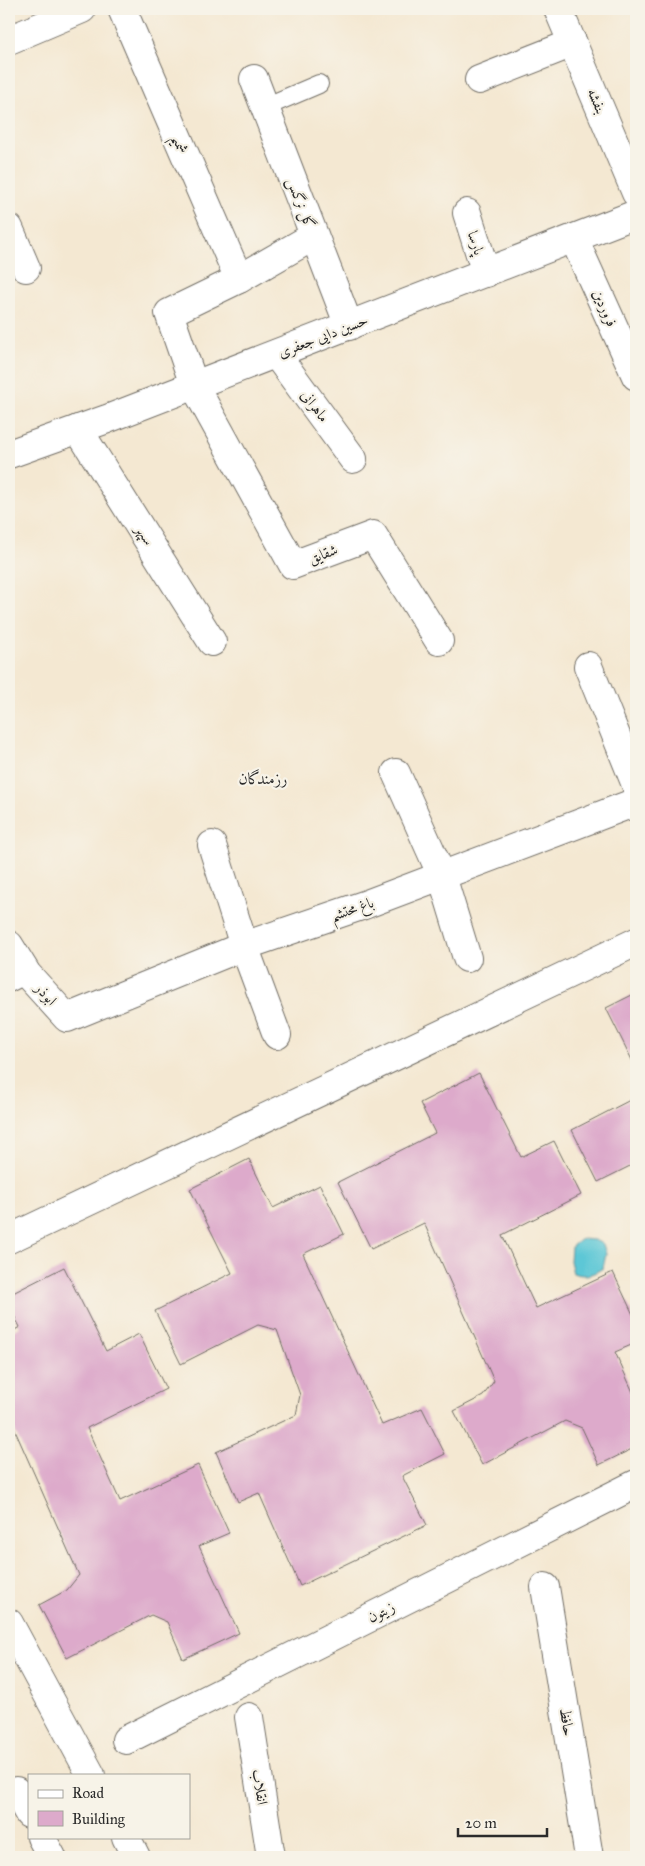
<svg xmlns="http://www.w3.org/2000/svg" width="645" height="1866" viewBox="0 0 645 1866" font-family="'IM FELL Great Primer',Amiri,serif">
  <style>
    .water { fill: #5dc7d6; stroke: #447980 }
    .building { fill: #ddaacb }
    .lines { fill: none; stroke-linecap: round; stroke-linejoin: round }
    .service-casing { stroke: #716d65; stroke-width: 20 }
    .minor-casing { stroke: #716d65; stroke-width: 30 }
    .tertiary-casing { stroke: #716d65; stroke-width: 30 }
    .service { stroke: #fff; stroke-width: 18 }
    .minor { stroke: #fff; stroke-width: 28 }
    .tertiary { stroke: #fff; stroke-width: 28 }
    .labels { text-anchor: middle; dominant-baseline: central; stroke-width: 4.5; stroke-linejoin: round; paint-order: stroke }
    .street-label { font-size: 15px; fill: #2b2b2b; stroke: #f7f3e8 }
    .neighbourhood-label { font-size: 16px; fill: #2b2b2b; stroke: #f7f3e8 }
  </style>
  <rect width="100%" height="100%" fill="#f7f3e8"/>
  <filter id="ink" filterUnits="userSpaceOnUse"><feTurbulence type="fractalNoise" baseFrequency=".02" numOctaves="2"/><feDisplacementMap in="SourceGraphic" scale="10" xChannelSelector="R" yChannelSelector="G"/><feConvolveMatrix kernelMatrix="1 2 1 2 8 2 1 2 1" color-interpolation-filters="sRGB"/></filter>
  <filter id="wash" filterUnits="userSpaceOnUse"><feTurbulence type="fractalNoise" baseFrequency=".0096" numOctaves="4" result="noise"/><feDisplacementMap in="SourceGraphic" scale="20" xChannelSelector="R" yChannelSelector="G"/><feGaussianBlur stdDeviation="1.12" result="paint"/><feColorMatrix in="noise" values="0 0 0 0 0 0 0 0 0 0 0 0 0 0 0 0 0 1.4 0 .05"/><feComposite in="paint" operator="in"/></filter>
  <g filter="url(#wash)">
    <rect width="100%" height="100%" fill="#f4e8d2"/>
    <path class="water" d="M581 1239 594 1240 603 1244 606 1254 603 1268C592 1275 585 1277 573 1273L570 1261 571 1247Z"/>
    <g id="blocks">
      <g class="building">
        <polygon points="636,993 636,1068 606,1008"/>
        <polygon points="479,1073 521,1157 554,1141 581,1195 502,1235 536,1308 613,1272 636,1321 636,1343 615,1352 636,1399 636,1447 599,1465 582,1428 565,1421 482,1465 454,1411 483,1396 494,1381 424,1223 371,1249 338,1182 435,1133 420,1103"/>
        <polygon points="636,1097 636,1163 598,1182 572,1130"/>
        <polygon points="249,1159 273,1208 320,1185 344,1234 303,1254 382,1425 422,1408 445,1454 402,1476 427,1525 300,1586 259,1493 238,1502 216,1452 296,1415 300,1395 277,1330 258,1325 181,1364 155,1311 232,1273 190,1189"/>
        <polygon points="64,1267 106,1351 139,1334 166,1389 87,1428 120,1501 198,1465 229,1533 199,1546 239,1633 183,1659 167,1622 151,1615 67,1658 39,1605 67,1590 79,1575 9,1417 9,1333 20,1327 9,1306 9,1295"/>
      </g>
    </g>
  </g>
  <g filter="url(#ink)">
    <use href="#blocks" fill-opacity="0" stroke="#716d65" stroke-width="1"/>
    <g class="lines">
      <g class="service-casing">
        <g id="service">
          <polyline points="265,107 319,84"/>
          <polyline points="9,983 27,974"/>
        </g>
      </g>
      <g class="minor-casing">
        <g id="minor">
          <polyline points="122,9 239,279"/>
          <polyline points="558,9 636,193"/>
          <polyline points="9,40 82,9"/>
          <polyline points="254,79 349,326"/>
          <polyline points="479,80 573,43"/>
          <polyline points="467,213 486,273"/>
          <polyline points="9,228 26,268"/>
          <polyline points="314,236 239,279 169,313 194,385 293,565 373,535 439,641"/>
          <polyline points="574,239 636,376"/>
          <polyline points="276,354 353,459"/>
          <polyline points="78,429 212,642"/>
          <polyline points="9,454 107,419 636,214"/>
          <polyline points="588,666 636,785"/>
          <polyline points="396,773 442,876 467,958"/>
          <polyline points="212,845 244,946 277,1035"/>
          <polyline points="9,945 27,974 67,1018 244,946 364,905 636,802"/>
          <polyline points="9,1239 636,942"/>
          <polyline points="545,1587 589,1857"/>
          <polyline points="249,1717 271,1857"/>
          <polyline points="126,1740 636,1484"/>
          <polyline points="16,1791 29,1814"/>
          <polyline points="41,1837 52,1857"/>
        </g>
      </g>
      <g class="tertiary-casing">
        <g id="tertiary">
          <polyline points="9,1623 91,1775"/>
          <polyline points="126,1837 136,1857"/>
        </g>
      </g>
      <use href="#service" class="service"/>
      <use href="#minor" class="minor"/>
      <use href="#tertiary" class="tertiary"/>
    </g>
  </g>
  <g class="labels">
    <g class="street-label">
      <text transform="translate(597 101) rotate(67)">بنفشه</text>
      <text transform="translate(180 144) rotate(67)">شمیم</text>
      <text transform="translate(301 203) rotate(69)">گل نرگس</text>
      <text transform="translate(476 243) rotate(72)">پارسا</text>
      <text transform="translate(605 308) rotate(66)">فروردین</text>
      <text transform="translate(323 336) rotate(-21)">حسین دایی جعفری</text>
      <text transform="translate(315 406) rotate(53)">ماهرانی</text>
      <text transform="translate(145 535) rotate(58)">سپهر</text>
      <text transform="translate(323 554) rotate(-21)">شقایق</text>
      <text transform="translate(352 909) rotate(-19)">باغ محتشم</text>
      <text transform="translate(46 994) rotate(48)">ابوذر</text>
      <text transform="translate(381 1612) rotate(-27)">زیتون</text>
      <text transform="translate(567 1722) rotate(81)">حافظ</text>
      <text transform="translate(260 1787) rotate(81)">انقلاب</text>
    </g>
    <g class="neighbourhood-label">
      <text x="263" y="778">رزمندگان</text>
    </g>
  </g>
  <rect width="645" height="1866" fill="none" stroke="#f7f3e8" stroke-width="30"/>
  <rect x="28" y="1774" width="162" height="65" fill="#f7f3e8" stroke="#a5a39c"/>
  <rect x="38" y="1790" width="25" height="8" fill="#ffffff" stroke="#a5a39c"/>
  <text x="72" y="1798" font-size="15" fill="#2b2b2b">Road</text>
  <rect x="38" y="1811" width="25" height="15" fill="#ddaacb" stroke="#a5a39c"/>
  <text x="72" y="1824" font-size="15" fill="#2b2b2b">Building</text>
  <path d="M458 1828v8h89v-8" fill="none" stroke="#2b2b2b" stroke-width="2.5"/>
  <text x="465" y="1828" font-size="15" fill="#2b2b2b" stroke="#f7f3e8" stroke-width="4" paint-order="stroke">20 m</text>
</svg>
